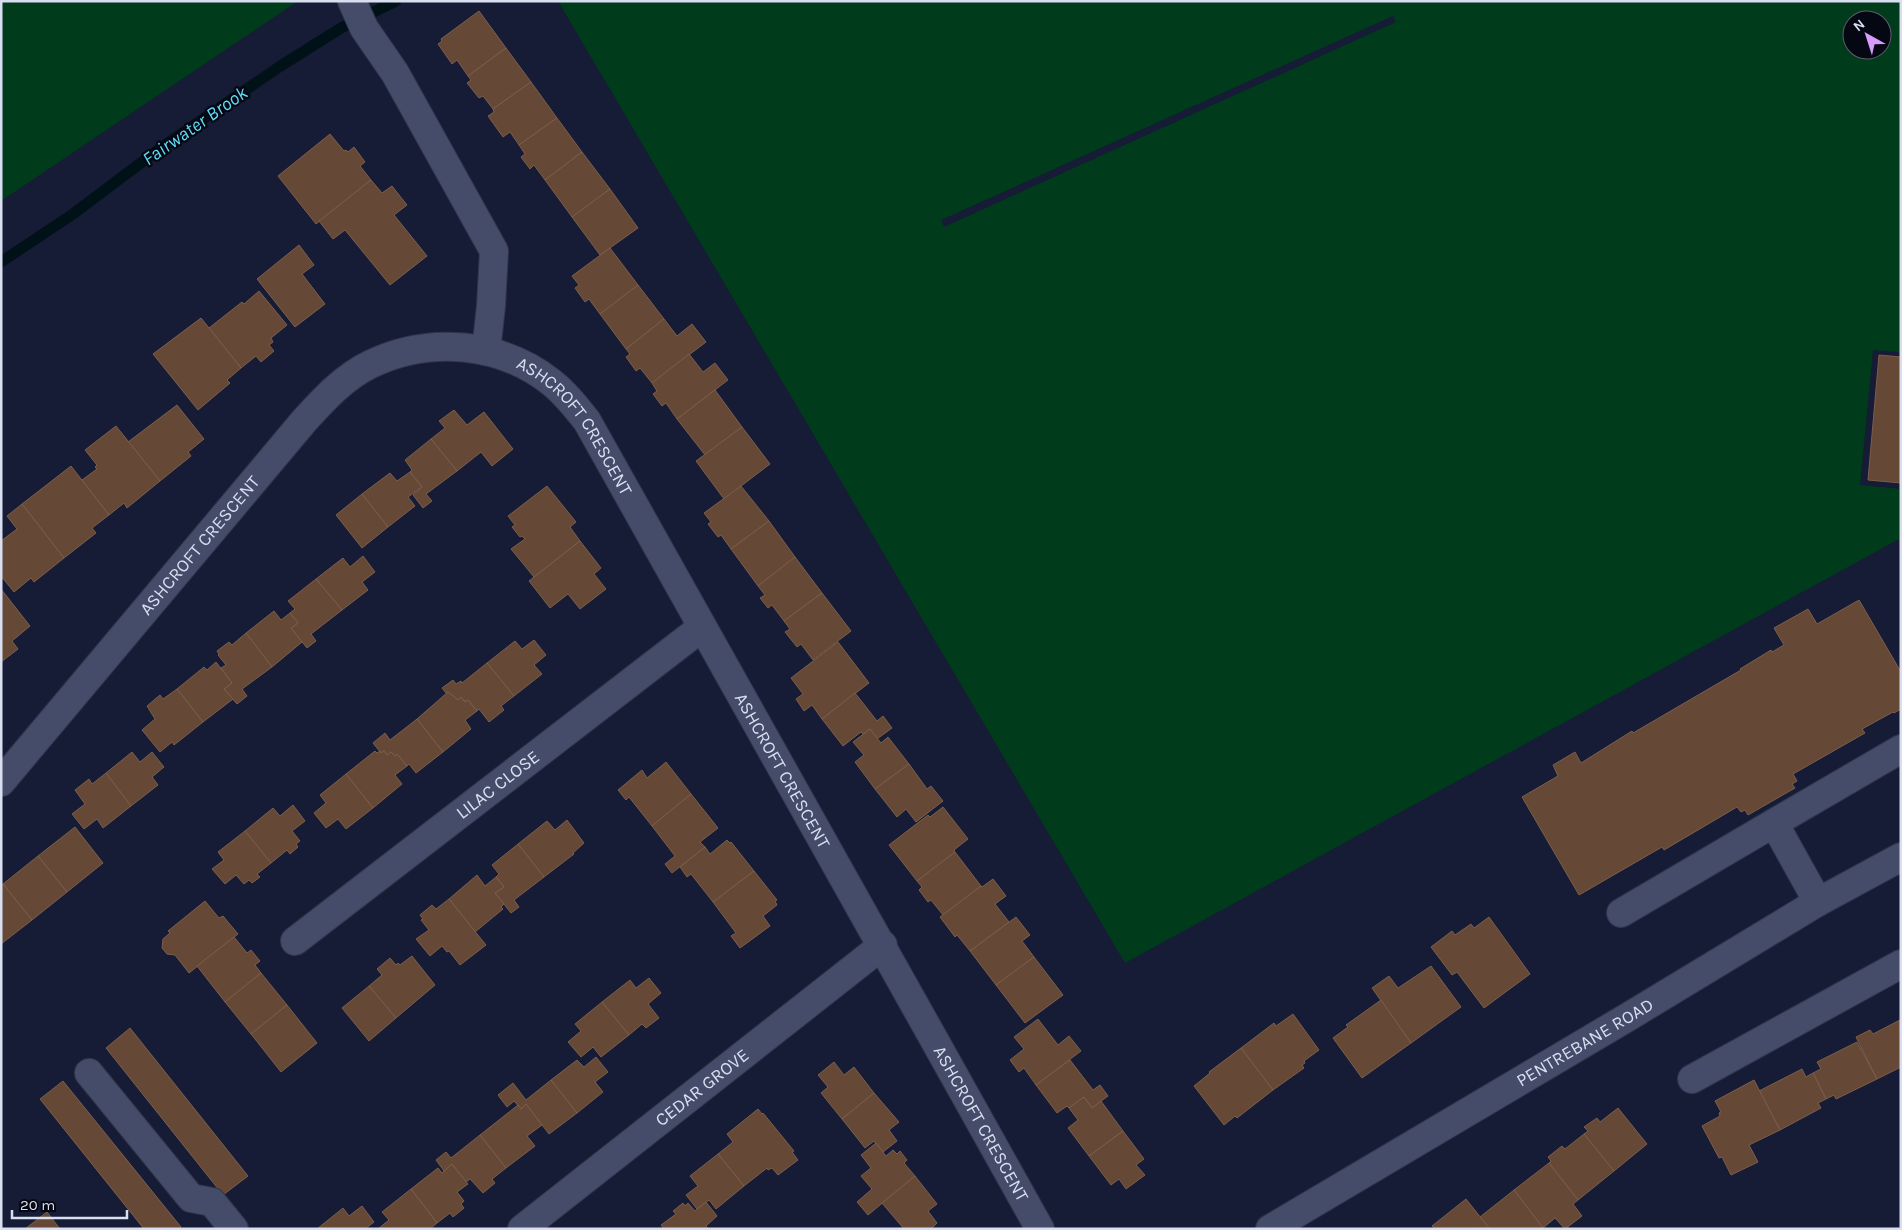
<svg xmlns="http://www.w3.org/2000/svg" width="1902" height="1230" viewBox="0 0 1902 1230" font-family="Karla,sans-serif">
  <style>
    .green { fill: #003b1c; fill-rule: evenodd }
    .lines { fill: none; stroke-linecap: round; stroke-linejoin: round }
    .stream { stroke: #001218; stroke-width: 11 }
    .building { fill: #654835; stroke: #7d5e4b }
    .minor-casing { stroke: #32364b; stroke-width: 30 }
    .minor { stroke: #444c6a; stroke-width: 28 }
    .labels { text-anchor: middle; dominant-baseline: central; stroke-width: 4.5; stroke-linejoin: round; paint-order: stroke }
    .street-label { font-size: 18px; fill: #d9dff0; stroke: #050712 }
    .water-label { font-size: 19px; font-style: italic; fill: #62dcf9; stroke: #050712 }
  </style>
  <rect width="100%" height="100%" fill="#161c35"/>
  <g class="green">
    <polygon points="1,1 298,1 1,201"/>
    <path d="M558 1H1901V352L1873 350 1860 485 1901 489V538L1125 963ZM1393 16 1396 22 944 227 941 220ZM1852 20H1882V50H1852Z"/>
  </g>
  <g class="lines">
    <polyline class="stream" points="1,262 73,214 162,147 279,67 341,28 396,1"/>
  </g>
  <g class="building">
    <polygon points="479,11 506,48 468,76 457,60 452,64 438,44 442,41 441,39"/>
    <polygon points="506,48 531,82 493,109 483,96 479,98 467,83 471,80 468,76"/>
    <polygon points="531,82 557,118 519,145 510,132 503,137 488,116 494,112 493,109"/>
    <polygon points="557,118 582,152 545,180 534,165 530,169 521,157 525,154 519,145"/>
    <polygon points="330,134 344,151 346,150 348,152 354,147 365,162 360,166 371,180 316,224 278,176"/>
    <polygon points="582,152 610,189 572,217 545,180"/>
    <polygon points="371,180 382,193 392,186 407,205 394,215 427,256 390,285 345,230 333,239 319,221"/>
    <polygon points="610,189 638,228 600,255 572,217"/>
    <polygon points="299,245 314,265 302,274 325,304 295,327 257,279"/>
    <polygon points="610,248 638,285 600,314 589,299 585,302 575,288 579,285 572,276"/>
    <polygon points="638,285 664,319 626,349 600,314"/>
    <polygon points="259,291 287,325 271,338 273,342 269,345 274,351 261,362 256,356 241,368 209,328 242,302 244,304"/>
    <polygon points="201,318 241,368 227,380 230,383 198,410 153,354"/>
    <polygon points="664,319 677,336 692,324 706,342 652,383 640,368 636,371 626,357 630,354 626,349"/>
    <polygon points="689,354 703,372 715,363 728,380 677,419 666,403 662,406 653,394 657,391 652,383"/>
    <polygon points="1879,355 1901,357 1901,483 1868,480"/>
    <polygon points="715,390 742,427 705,455 677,419"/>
    <polygon points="177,405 204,439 188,452 191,456 160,481 128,442"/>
    <polygon points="454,410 467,425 484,412 513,449 492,466 481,452 457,471 431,439 445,428 439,421"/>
    <polygon points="116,426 160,481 127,508 124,503 109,515 82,480 97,469 95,467 97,465 85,450"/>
    <polygon points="742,427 770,464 724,499 696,461"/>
    <polygon points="431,439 457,471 426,494 432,501 423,508 413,495 422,487 410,472 412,470 405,460"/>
    <polygon points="71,466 109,515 92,528 96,533 64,558 22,504"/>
    <polygon points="410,472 422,487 408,497 415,506 388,527 362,494 390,473 397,481"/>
    <polygon points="547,486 576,522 570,527 580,541 534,577 511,549 525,539 522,536 520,537 512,527 515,525 508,516"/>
    <polygon points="741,486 769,521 731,549 721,535 718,537 708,524 711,522 704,513"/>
    <polygon points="362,494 388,527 362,548 336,515"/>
    <polygon points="22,504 64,558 34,582 31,578 14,592 1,576 1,541 17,529 7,516"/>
    <polygon points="769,521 795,557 758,586 731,549"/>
    <polygon points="580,541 601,568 594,574 606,589 580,609 568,594 550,608 529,581"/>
    <polygon points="363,556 375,572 362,582 368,590 342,610 316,579 343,558 350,567"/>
    <polygon points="795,557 822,593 784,621 772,605 768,608 760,598 765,595 758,586"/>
    <polygon points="316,579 342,610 311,634 316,641 307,648 291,628 298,623 290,613 295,609 288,601"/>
    <polygon points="1,589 30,626 12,641 18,649 1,662"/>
    <polygon points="822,593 851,631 813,660 801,644 797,647 785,632 790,629 784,621"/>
    <polygon points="1859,600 1901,672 1901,709 1894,713 1893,712 1862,729 1865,733 1793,774 1797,781 1792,784 1795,788 1748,815 1745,810 1741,812 1737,807 1664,850 1662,847 1579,895 1522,797 1558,776 1553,765 1575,752 1581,763 1632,731 1633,733 1741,670 1740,669 1771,650 1772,652 1784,645 1774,628 1808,609 1817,624"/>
    <polygon points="274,611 281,620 290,613 298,623 291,628 302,642 272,667 246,633"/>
    <polygon points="246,633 272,667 242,689 247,696 237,704 224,689 232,683 221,668 226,665 218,655 219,654 217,651 229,642 232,645"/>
    <polygon points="534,640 546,655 534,665 542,674 514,696 487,663 515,641 522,649"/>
    <polygon points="838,642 869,683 822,719 812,705 804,711 796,699 803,694 791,678"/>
    <polygon points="216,662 232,683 224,689 233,699 203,722 177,689 204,667 207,670"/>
    <polygon points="487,663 514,696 501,706 504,710 489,722 479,709 477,711 468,700 465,702 461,697 458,700 448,692 446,693 442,688 453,680 456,684 461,681 462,683"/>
    <polygon points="177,689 203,722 174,745 172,742 160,752 142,730 155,719 147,706 160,695 163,699"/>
    <polygon points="448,692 458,700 461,697 465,702 468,700 477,711 465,720 471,729 443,752 417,719"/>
    <polygon points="855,693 877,721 883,716 892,728 877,739 870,729 863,734 861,732 843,746 822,719"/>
    <polygon points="417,719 443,752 416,773 409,764 407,766 397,754 395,756 391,752 387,755 384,751 381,753 373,743 385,733 390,740"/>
    <polygon points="870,729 881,743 888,737 909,764 875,789 855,762 864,755 853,742"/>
    <polygon points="375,751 377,753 380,751 381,753 384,751 387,755 391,752 395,756 397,754 407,766 395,775 402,784 373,808 346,774"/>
    <polygon points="132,752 140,762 152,752 164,767 152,777 158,785 131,806 106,773"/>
    <polygon points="666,762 691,794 652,826 629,797 626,800 618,790 642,770 647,778"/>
    <polygon points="909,764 927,789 931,786 943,801 916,822 906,809 897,817 875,789"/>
    <polygon points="106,773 131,806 103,828 97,819 84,829 72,814 85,804 75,790 89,779 92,784"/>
    <polygon points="346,774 373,808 346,829 338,819 326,828 314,813 326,803 320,795"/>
    <polygon points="691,794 718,828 700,842 705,847 672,873 665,864 675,856 652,826"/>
    <polygon points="293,805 305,821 292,831 300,841 296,844 298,847 290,854 287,850 271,863 245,831 273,808 280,816"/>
    <polygon points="943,807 968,839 954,850 955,852 917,881 889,845 928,815 930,817"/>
    <polygon points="567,820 584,843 573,853 574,854 544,877 518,844 547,821 555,830"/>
    <polygon points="75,827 103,863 67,892 38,856"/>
    <polygon points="245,831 271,863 257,874 260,877 252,883 249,880 244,884 236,875 225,884 212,869 224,860 218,852"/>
    <polygon points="727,840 730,843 731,842 754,871 713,902 691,874 687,877 680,867 705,847 710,854"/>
    <polygon points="518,844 544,877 514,900 519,907 511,913 495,893 504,887 496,877 499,874 492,865"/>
    <polygon points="955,852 981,886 943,915 931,900 928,902 919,890 922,887 917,881"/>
    <polygon points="38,856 67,892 32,920 3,884"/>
    <polygon points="754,871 777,900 775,901 777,905 763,916 770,926 740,948 731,936 736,933 713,902"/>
    <polygon points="477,875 485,886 496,877 504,887 495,893 504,904 501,907 503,909 475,932 449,899"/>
    <polygon points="993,879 1006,896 995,904 1009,922 970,951 957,935 955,937 940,917 981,886 982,887"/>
    <polygon points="3,884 32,920 1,944 1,885"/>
    <polygon points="449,899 486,945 460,965 449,951 447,952 442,946 430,956 416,939 429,930 421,920 423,919 420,915 432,905 436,909"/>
    <polygon points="205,901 219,918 223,916 238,934 189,973 175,955 167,954 162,948 163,939 170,933 168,931"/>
    <polygon points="1016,917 1030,935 1022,941 1034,957 996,985 970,951"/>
    <polygon points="1489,917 1530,974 1484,1008 1457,972 1452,975 1431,947 1452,931 1455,935 1471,924 1474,928"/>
    <polygon points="234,937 247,953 251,950 260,961 255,965 261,973 225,1002 197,966"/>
    <polygon points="412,956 435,985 396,1018 369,986 382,975 377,969 390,958 396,965 398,963 400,965"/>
    <polygon points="1034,957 1063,995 1025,1023 996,985"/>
    <polygon points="1431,966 1461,1007 1411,1043 1372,988 1389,976 1398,988"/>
    <polygon points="261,973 287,1005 251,1034 225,1002"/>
    <polygon points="649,978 661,993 648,1004 659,1018 646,1028 642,1024 629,1035 602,1002 630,980 636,988"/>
    <polygon points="369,986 396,1018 369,1041 342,1008"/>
    <polygon points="1381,1000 1411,1043 1362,1078 1333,1038 1348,1027 1346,1025"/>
    <polygon points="602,1002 629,1035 601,1057 593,1047 581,1057 568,1042 581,1031 575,1024"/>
    <polygon points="287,1005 317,1043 281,1072 251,1034"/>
    <polygon points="1293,1014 1319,1050 1304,1061 1305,1063 1302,1065 1304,1068 1273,1090 1241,1048 1274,1023 1276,1026"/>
    <polygon points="1038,1019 1058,1045 1069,1036 1081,1051 1036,1085 1024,1068 1019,1072 1010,1060 1024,1049 1014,1037"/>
    <polygon points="1900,1020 1901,1067 1877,1079 1856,1037 1870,1030 1873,1034"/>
    <polygon points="130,1028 248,1176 223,1195 106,1048"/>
    <polygon points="1857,1042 1877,1079 1836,1099 1834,1095 1826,1099 1813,1073 1821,1069 1817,1062"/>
    <polygon points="1241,1048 1273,1090 1237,1118 1235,1116 1224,1125 1194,1086 1210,1073 1209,1072"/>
    <polygon points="596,1057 608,1072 595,1082 603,1092 577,1113 551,1080 577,1060 584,1067"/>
    <polygon points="1070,1060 1093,1090 1100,1085 1108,1096 1092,1108 1084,1097 1069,1108 1067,1106 1057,1113 1036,1085"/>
    <polygon points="834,1062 844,1075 854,1067 874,1093 842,1119 821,1093 828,1087 818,1075"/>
    <polygon points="1802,1069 1806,1077 1813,1073 1826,1099 1818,1103 1821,1108 1780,1130 1759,1091"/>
    <polygon points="551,1080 577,1113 549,1134 526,1104 521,1109 514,1101 507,1107 498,1095 513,1083 526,1100"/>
    <polygon points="1754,1080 1780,1130 1749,1145 1758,1162 1731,1175 1722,1157 1719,1158 1702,1126 1720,1116 1719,1113 1721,1112 1715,1101"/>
    <polygon points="63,1081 181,1227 179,1229 144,1229 40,1099"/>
    <polygon points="874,1093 899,1122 889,1130 897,1141 883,1152 874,1141 865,1148 842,1119"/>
    <polygon points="1084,1097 1092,1108 1101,1101 1123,1131 1089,1156 1068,1128 1078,1120 1069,1108"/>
    <polygon points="526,1104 542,1125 527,1136 535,1146 506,1168 480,1135 518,1105 521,1109"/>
    <polygon points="1618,1108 1647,1144 1614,1171 1584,1134 1588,1131 1584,1127 1597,1118 1600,1122"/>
    <polygon points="758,1109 762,1114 763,1113 794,1151 792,1152 798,1160 778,1175 772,1168 768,1170 767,1168 744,1186 718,1154 733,1142 727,1134"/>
    <polygon points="1123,1131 1144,1159 1136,1165 1145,1175 1126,1189 1119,1179 1111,1185 1089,1156"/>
    <polygon points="1584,1134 1614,1171 1578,1200 1549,1163 1551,1161 1548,1157 1562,1146 1565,1149"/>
    <polygon points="480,1135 506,1168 492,1179 495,1183 483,1193 470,1179 466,1182 452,1164 444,1171 436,1160 446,1152 451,1158"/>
    <polygon points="876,1143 886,1156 893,1150 897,1154 900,1151 907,1160 904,1163 915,1176 868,1215 857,1202 872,1189 861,1176 871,1168 861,1155"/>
    <polygon points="718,1154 744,1186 716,1209 709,1200 697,1209 686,1195 698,1186 690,1176"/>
    <polygon points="1549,1163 1578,1200 1573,1204 1582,1216 1565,1229 1555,1218 1543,1228 1514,1190"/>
    <polygon points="452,1164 468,1184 457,1192 464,1201 461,1204 464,1208 453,1217 450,1213 437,1223 411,1189 438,1168 442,1173"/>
    <polygon points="915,1176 937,1204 928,1211 937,1223 931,1229 904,1229 882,1203"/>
    <polygon points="411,1189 437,1223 430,1229 378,1229 389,1220 382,1212"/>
    <polygon points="1514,1190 1543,1228 1542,1229 1489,1229 1480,1217"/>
    <polygon points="1466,1199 1489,1228 1435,1229 1432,1226"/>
    <polygon points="706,1202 717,1216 706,1226 708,1229 664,1229 661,1225 676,1214 673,1211 683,1203 685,1206 688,1203 695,1211"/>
    <polygon points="362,1206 374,1222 365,1229 317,1229 343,1208 349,1216"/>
    <polygon points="47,1212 60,1229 25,1229"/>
  </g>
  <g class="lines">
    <g class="minor-casing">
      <g id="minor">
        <polyline points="352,1 364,28 395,73 494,251 491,306 486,351"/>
        <path id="s1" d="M1 782 304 421C324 399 344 377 371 364 429 336 500 342 551 382 565 393 576 407 587 421 736 691 890 959 1040 1229"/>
        <polyline points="1774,823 1901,749"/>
        <polyline points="1621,913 1774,823 1818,902"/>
        <path id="s2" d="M295 941 701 628"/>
        <polyline points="89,1073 191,1198 212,1202 234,1229"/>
        <polyline points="1692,1079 1901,964"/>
        <path id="s3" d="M522 1229 883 945"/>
        <path id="s4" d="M1270 1229 1628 1017 1818 902 1901 857"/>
      </g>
    </g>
    <use href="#minor" class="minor"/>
  </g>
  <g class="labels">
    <g class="street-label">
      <text stroke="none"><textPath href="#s1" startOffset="799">ASHCROFT CRESCENT</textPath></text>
      <text stroke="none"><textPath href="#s1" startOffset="309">ASHCROFT CRESCENT</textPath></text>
      <text stroke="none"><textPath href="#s1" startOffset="1204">ASHCROFT CRESCENT</textPath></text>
      <text stroke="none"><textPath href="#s2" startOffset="256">LILAC CLOSE</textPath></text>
      <text stroke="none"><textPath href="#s4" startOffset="366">PENTREBANE ROAD</textPath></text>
      <text stroke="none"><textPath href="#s3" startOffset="229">CEDAR GROVE</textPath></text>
      <text stroke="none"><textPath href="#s1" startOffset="1609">ASHCROFT CRESCENT</textPath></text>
    </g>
    <g class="water-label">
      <text transform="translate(195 126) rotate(-35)">Fairwater Brook</text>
    </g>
  </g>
  <rect width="1902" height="1230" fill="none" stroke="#d9dff0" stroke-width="5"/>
  <g transform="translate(1867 35) rotate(321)"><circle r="24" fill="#050712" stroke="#5a5d6b"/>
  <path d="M0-4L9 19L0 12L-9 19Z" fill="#d79bf9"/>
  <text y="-8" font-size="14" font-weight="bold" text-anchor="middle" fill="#d9dff0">N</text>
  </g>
  <path d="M12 1210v8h115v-8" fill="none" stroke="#d9dff0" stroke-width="2.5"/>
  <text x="20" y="1210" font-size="15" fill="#d9dff0" stroke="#050712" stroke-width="4" paint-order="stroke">20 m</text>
</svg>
